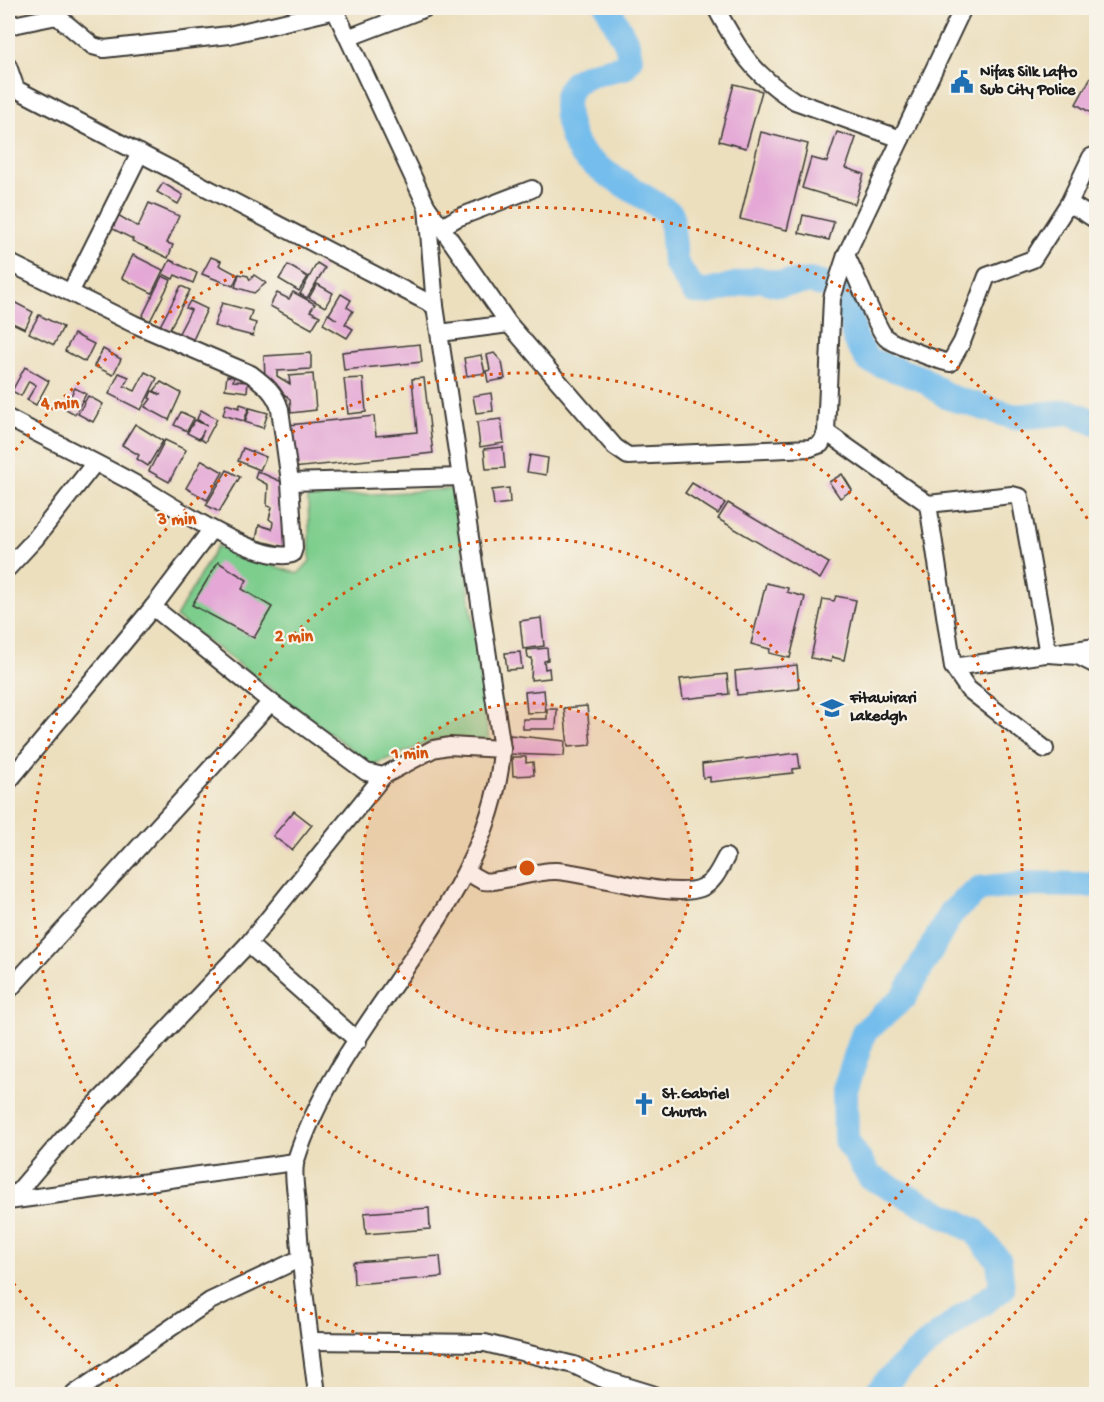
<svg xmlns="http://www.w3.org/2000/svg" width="1104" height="1402" viewBox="0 0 1104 1402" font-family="'Gochi Hand',sans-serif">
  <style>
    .green { fill: #7dcd8d; stroke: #4c7454; stroke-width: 1.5 }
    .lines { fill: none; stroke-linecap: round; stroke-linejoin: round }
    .river { stroke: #74bdec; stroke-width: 26 }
    .building { fill: #e4a7d6 }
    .minor-casing { stroke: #3b3934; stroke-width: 20 }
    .minor { stroke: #fff; stroke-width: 16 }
    .ring { fill: none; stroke: #d4530e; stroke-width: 3; stroke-dasharray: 3 6 }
    .labels { text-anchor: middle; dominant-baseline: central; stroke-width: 4.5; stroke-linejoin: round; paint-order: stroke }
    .poi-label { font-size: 16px; font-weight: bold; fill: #1c1c1c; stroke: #f7f3e8; text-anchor: start }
    .centre { fill: #d4530e; stroke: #f7f3e8; stroke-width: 3 }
    .ring-label { font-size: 18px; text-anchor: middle; font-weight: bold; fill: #d4530e; stroke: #f7f3e8; stroke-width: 4.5; stroke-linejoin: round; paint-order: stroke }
  </style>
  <rect width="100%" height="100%" fill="#f7f3e8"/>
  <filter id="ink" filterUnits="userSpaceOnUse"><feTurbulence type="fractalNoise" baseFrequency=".0167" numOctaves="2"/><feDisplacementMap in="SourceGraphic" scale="12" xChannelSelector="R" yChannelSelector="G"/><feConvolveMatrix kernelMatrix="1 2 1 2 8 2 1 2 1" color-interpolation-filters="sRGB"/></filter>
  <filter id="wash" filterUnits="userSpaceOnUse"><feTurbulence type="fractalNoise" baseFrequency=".008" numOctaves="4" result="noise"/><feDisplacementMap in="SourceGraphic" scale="24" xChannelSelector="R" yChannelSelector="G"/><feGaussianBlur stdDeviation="1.35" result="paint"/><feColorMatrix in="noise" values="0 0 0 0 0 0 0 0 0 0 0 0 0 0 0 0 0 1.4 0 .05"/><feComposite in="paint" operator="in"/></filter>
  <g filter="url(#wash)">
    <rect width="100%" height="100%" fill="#ecdfbe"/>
    <polygon class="green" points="455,489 489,741 438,739 372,765 176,617 217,546 298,574 310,561 308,498"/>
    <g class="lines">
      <g class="river">
        <path d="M608 8 627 44 630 58 624 67C587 75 556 77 569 125 572 138 576 149 586 158 609 178 645 196 671 214L675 262 694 291 708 292 758 279 778 284 810 281 829 286 840 294 849 310 855 339 868 360 923 379 948 397 1015 417 1070 412 1096 423"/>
        <path d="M876 1394C910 1353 959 1320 1002 1289L999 1261 975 1231 870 1177 846 1140 845 1090 864 1032 904 997 952 912 979 889 1023 884 1088 885 1096 882"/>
      </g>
    </g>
    <g id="blocks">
      <g class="building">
        <polygon points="1096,68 1096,116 1076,104"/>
        <polygon points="734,84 762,91 746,148 719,141"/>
        <polygon points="761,132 808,144 787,230 740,219"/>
        <polygon points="837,132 856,138 846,168 864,174 855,204 802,188 811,158 827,162"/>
        <polygon points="163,183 183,195 178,204 157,192"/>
        <polygon points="149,203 179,216 167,243 173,245 168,258 132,241 133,239 111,228 118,215 138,227"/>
        <polygon points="803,215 834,222 829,240 799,233"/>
        <polygon points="133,255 163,270 152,293 122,278"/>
        <polygon points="211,257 221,261 219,265 238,275 233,286 202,274"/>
        <polygon points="170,260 197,273 193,283 175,275 173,279 163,274"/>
        <polygon points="317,263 325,268 307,298 300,294"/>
        <polygon points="288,265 308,277 299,291 279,279"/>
        <polygon points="239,274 248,276 250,280 254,275 266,283 254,293 235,287"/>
        <polygon points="162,276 171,280 150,321 142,317"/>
        <polygon points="317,284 333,293 325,307 309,298"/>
        <polygon points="181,286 190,290 169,330 160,326"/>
        <polygon points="293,292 315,304 310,311 320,316 312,329 270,306 277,293 289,299"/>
        <polygon points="341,294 351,300 347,307 353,311 345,324 353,329 347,338 323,324 328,314 337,320 329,314"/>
        <polygon points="8,299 33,312 25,329 8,321"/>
        <polygon points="190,301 207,309 192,342 178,335 191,310 186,308"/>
        <polygon points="222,303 252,311 249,321 256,323 253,336 214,326"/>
        <polygon points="39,315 63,327 54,345 29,333"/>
        <polygon points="74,334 94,344 85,362 65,351"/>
        <polygon points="420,344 422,362 344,370 342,352"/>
        <polygon points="103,349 121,359 113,375 94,366"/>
        <polygon points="311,353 311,369 277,371 277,376 290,384 289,376 313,374 316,410 291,413 290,399 265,378 264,356"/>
        <polygon points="494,353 502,362 505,379 488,382 486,371 490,370 487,355"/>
        <polygon points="481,355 485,373 467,376 464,358"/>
        <polygon points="25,367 49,381 36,405 27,400 36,385 29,381 21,396 12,391"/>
        <polygon points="145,372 157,378 141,410 109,394 119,373 129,377 124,386 135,391"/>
        <polygon points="227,376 234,377 233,381 248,382 247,392 225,389"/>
        <polygon points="363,378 366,412 348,414 344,379"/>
        <polygon points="424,378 433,453 293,468 289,425 374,416 376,436 417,432 412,379"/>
        <polygon points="161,382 181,393 169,420 145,407 151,399 149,398 152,391 161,395 154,391"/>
        <polygon points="75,388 86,394 75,414 64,408"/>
        <polygon points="491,393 493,411 476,413 473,396"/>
        <polygon points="88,396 103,404 93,422 78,414"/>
        <polygon points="226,404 239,408 240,404 249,407 244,421 223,415"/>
        <polygon points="250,408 268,413 263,428 245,422"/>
        <polygon points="201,410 217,419 205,442 200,439 204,430 199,439 187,433 195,420 207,426 197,419"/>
        <polygon points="181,412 194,418 187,431 174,425"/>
        <polygon points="501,419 504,443 480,447 477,422"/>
        <polygon points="135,424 163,441 148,466 137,459 139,455 122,445"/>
        <polygon points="165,440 186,450 169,482 149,471"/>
        <polygon points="503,447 505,468 486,469 484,449"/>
        <polygon points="243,448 266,457 260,470 238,461"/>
        <polygon points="530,455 548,458 546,475 527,472"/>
        <polygon points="202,460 223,472 207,500 186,488"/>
        <polygon points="227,470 240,477 219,512 206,505"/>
        <polygon points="257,471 282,482 285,547 256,540 259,525 272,529 273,522 269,519 272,507 267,506 268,485 255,478"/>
        <polygon points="842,474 852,490 840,498 829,482"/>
        <polygon points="692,483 725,503 718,514 685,493"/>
        <polygon points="509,488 510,503 494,505 492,490"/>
        <polygon points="728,503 829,563 820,579 718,519"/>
        <polygon points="218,562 247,580 242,589 272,607 254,638 192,605"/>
        <polygon points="766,583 788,588 787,592 805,597 790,658 769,653 770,649 751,644"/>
        <polygon points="836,596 856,600 844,660 832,657 831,662 811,658 823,599 834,601"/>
        <polygon points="541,618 544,646 523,649 520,621"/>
        <polygon points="547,648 548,660 544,661 545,669 549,668 550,678 531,680 532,658 528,658 527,650"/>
        <polygon points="520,652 522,669 507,670 505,653"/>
        <polygon points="797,665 799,689 737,695 735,671"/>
        <polygon points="727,674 729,694 683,699 680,679"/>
        <polygon points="544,690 546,712 527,713 525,692"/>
        <polygon points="587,706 591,745 568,747 564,708"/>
        <polygon points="547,709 557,709 556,729 523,729 523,719 547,719"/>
        <polygon points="510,735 565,741 564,756 509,754"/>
        <polygon points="798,753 800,768 793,769 793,773 710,782 710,777 703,778 702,764"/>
        <polygon points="512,757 526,757 526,763 533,762 534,775 513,776"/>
        <polygon points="294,811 312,825 292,850 273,836"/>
        <polygon points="429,1208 430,1229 366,1234 364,1213"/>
        <polygon points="440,1256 442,1277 354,1284 353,1262"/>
      </g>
    </g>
  </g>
  <g filter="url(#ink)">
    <use href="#blocks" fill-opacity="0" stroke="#3b3934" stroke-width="1.5"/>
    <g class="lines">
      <g class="minor-casing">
        <g id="minor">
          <path d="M716 8C738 49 753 75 795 101L901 139"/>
          <path d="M963 8 846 255C854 270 878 331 886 338 895 345 939 361 950 363L962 342 987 276 1033 259 1069 203 1091 157 1096 155"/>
          <polyline points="8,26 57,16 93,46 104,49 229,35 336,10"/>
          <polyline points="350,37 426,8"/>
          <polyline points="8,66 16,89 435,306 427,207 334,8"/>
          <polyline points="1069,203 1096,220"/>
          <polyline points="428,208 509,324 615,447 628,456 810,448 821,444 826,432 832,298 846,255"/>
          <polyline points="442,227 457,218 532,189"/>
          <path d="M8 262 134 324 251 374C264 384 275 392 280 409L290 482 462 477"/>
          <polyline points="71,291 140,153"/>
          <polyline points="440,333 509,324"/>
          <path d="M8 418C51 441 96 462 139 486 168 503 260 565 292 554L294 548 290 482"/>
          <polyline points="826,432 928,504 953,667 968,689 1045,749"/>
          <polyline points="928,504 1012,495 1020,497 1048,654 1078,656 1096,665"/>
          <polyline points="8,568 35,539 94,464"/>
          <polyline points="153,607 271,702 366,772 383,776 433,749 449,746 502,749"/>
          <polyline points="953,667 1096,647"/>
          <polyline points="8,782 153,607 211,530"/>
          <path d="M467 872C472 875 478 879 483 881 493 884 538 870 556 871 592 873 670 900 701 888 714 883 720 868 726 857"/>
          <polyline points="248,944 358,1041"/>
          <polyline points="8,991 271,702"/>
          <polyline points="11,1200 62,1140 248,944 383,776"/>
          <polyline points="8,1201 295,1162"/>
          <polyline points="311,1341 485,1343 574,1365 603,1379 652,1394"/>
          <polyline points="74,1394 210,1301 299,1259"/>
          <path d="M317 1394C309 1331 300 1269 297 1205 296 1191 292 1172 296 1160 341 1016 492 904 502 749L435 306"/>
        </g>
      </g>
      <use href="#minor" class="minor"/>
    </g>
  </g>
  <circle cx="527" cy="868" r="165" fill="#d4530e" fill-opacity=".12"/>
  <g class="ring">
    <circle cx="527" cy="868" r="165"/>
    <circle cx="527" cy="868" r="330"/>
    <circle cx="527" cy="868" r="495"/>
    <path d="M1096 1203A660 660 0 0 1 929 1392M125 1392A660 660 0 0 1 10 1279M10 457A660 660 0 0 1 1096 533"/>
  </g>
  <defs>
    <g id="civic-bare" transform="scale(1.8)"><path d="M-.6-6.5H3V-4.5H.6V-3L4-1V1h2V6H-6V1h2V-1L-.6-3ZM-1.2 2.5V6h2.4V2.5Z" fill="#1f6fb2" stroke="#f7f3e8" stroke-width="2.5" paint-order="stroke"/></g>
    <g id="school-bare" transform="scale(1.8)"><path d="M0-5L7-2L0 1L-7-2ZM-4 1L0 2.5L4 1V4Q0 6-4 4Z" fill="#1f6fb2" stroke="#f7f3e8" stroke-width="2.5" paint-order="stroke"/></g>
    <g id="church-bare" transform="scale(1.8)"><path d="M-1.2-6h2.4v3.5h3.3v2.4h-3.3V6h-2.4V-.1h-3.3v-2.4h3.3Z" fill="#1f6fb2" stroke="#f7f3e8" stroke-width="2.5" paint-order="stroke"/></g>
  </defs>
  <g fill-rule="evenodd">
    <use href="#civic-bare" x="962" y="82"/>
    <use href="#school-bare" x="832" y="708"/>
    <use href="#church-bare" x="644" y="1104"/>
  </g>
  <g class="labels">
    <g class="poi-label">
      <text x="980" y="73">Nifas Silk Lafto<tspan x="980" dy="18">Sub City Police</tspan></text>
      <text x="850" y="699">Fitawirari<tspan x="850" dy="18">Lakedgh</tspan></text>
      <text x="662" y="1095">St.Gabriel<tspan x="662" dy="18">Church</tspan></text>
    </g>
  </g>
  <circle cx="527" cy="868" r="9" class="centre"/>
  <g class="ring-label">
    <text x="60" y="408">4 min</text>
    <text x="177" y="524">3 min</text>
    <text x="294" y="641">2 min</text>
    <text x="410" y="758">1 min</text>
  </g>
  <rect width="1104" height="1402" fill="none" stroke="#f7f3e8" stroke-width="30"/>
</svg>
